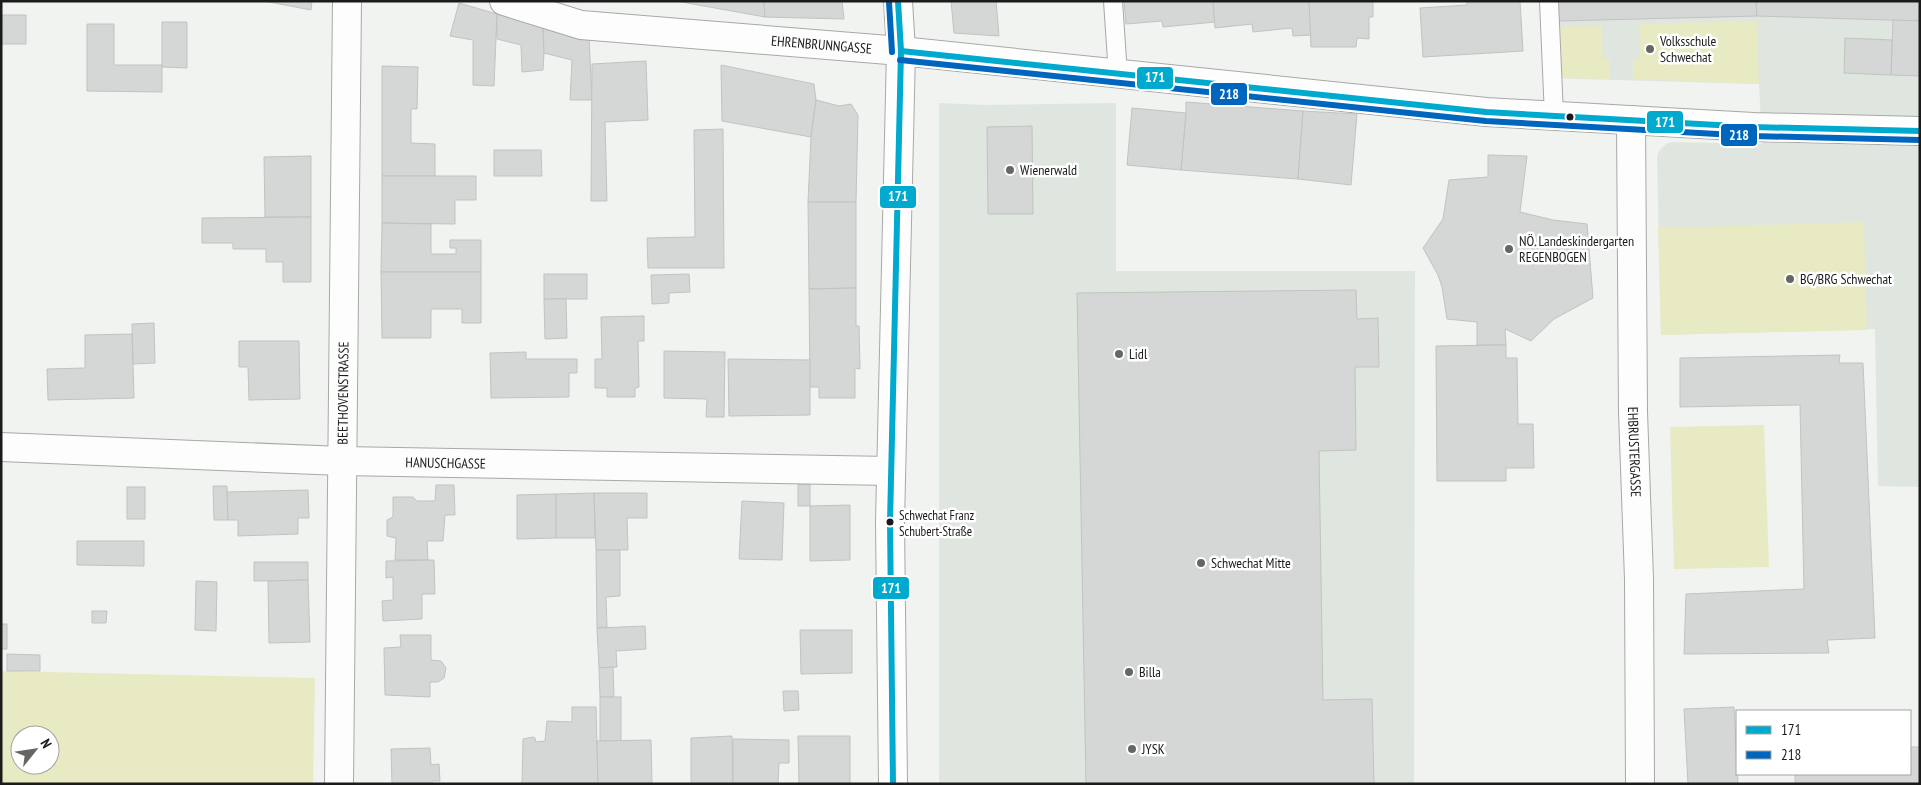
<svg xmlns="http://www.w3.org/2000/svg" width="1921" height="785" viewBox="0 0 1921 785" font-family="'PT Sans Narrow',sans-serif">
  <style>
    .built { fill: #dfe6df }
    .green { fill: #e8eac3; fill-rule: evenodd }
    .building { fill: #d5d7d6; stroke: #c1c3c1 }
    .lines { fill: none; stroke-linecap: round; stroke-linejoin: round }
    .lane-casing { stroke: #a7a9a7; stroke-width: 20 }
    .street-casing { stroke: #a7a9a7; stroke-width: 30 }
    .lane { stroke: #fdfdfd; stroke-width: 18 }
    .street { stroke: #fdfdfd; stroke-width: 28 }
    .bus-1-casing { stroke: #fff; stroke-width: 10 }
    .bus-2-casing { stroke: #fff; stroke-width: 10 }
    .bus-1 { stroke: #00a9ce; stroke-width: 6 }
    .bus-2 { stroke: #0065bd; stroke-width: 6 }
    .poi-dot { fill: #656765; stroke: #fff; stroke-width: 2 }
    .bus-dot { fill: #1a1b1a; stroke: #fff; stroke-width: 2 }
    .labels { text-anchor: middle; dominant-baseline: central; stroke-width: 5; stroke-linejoin: round; paint-order: stroke }
    .bus-label { font-size: 13px; fill: #1a1b1a; stroke: #fff; text-anchor: start }
    .poi-label { font-size: 14px; fill: #1a1b1a; stroke: #fff; text-anchor: start }
    .street-label { font-size: 14px; fill: #1a1b1a; stroke: #fff }
    .line-badge { stroke: #fff; stroke-width: 2 }
    .badge-label { font-size: 14px; text-anchor: middle; font-weight: bold; fill: #fff }
  </style>
  <rect width="100%" height="100%" fill="#f0f3f0"/>
  <g class="built">
    <polygon points="1540,1 1920,1 1920,487 1878,486 1875,329 1661,335 1657,157 1659,151 1666,144 1672,142 1762,144 1759,84 1545,78"/>
    <polygon points="939,103 987,105 1116,103 1116,271 1415,271 1414,784 939,784"/>
  </g>
  <g class="green">
    <polygon points="1757,21 1759,84 1633,79 1633,59 1639,59 1639,24"/>
    <polygon points="1602,25 1603,58 1610,59 1610,79 1560,78 1558,27"/>
    <polygon points="1864,222 1867,330 1661,335 1658,228"/>
    <polygon points="1764,425 1769,567 1674,569 1670,427"/>
    <path d="M1 671 315 678 313 784H1ZM20 735H50V765H20Z"/>
  </g>
  <g class="building">
    <polygon points="264,1 312,1 311,10"/>
    <polygon points="676,1 764,1 765,17"/>
    <polygon points="764,1 842,1 844,19 765,17"/>
    <polygon points="951,1 996,1 999,36 954,33"/>
    <polygon points="1124,1 1213,1 1215,22 1163,27 1162,21 1126,24"/>
    <polygon points="1213,1 1309,1 1312,35 1293,36 1292,28 1253,32 1252,24 1215,28"/>
    <polygon points="1309,1 1373,1 1373,17 1369,17 1369,39 1357,38 1356,47 1311,47"/>
    <polygon points="1467,1 1520,1 1523,51 1423,57 1420,8 1467,5"/>
    <polygon points="1557,1 1756,1 1757,16 1558,21"/>
    <polygon points="1756,1 1920,1 1920,21 1757,16"/>
    <polygon points="459,3 497,14 494,86 473,85 473,40 450,36"/>
    <polygon points="497,14 543,27 544,53 543,70 522,72 521,45 497,39"/>
    <polygon points="2,15 26,15 26,44 1,44"/>
    <polygon points="1893,20 1920,21 1920,76 1891,75"/>
    <polygon points="162,22 187,22 187,68 162,67"/>
    <polygon points="87,24 114,24 114,65 162,65 162,92 87,91"/>
    <polygon points="543,27 589,38 592,100 570,100 572,60 544,53"/>
    <polygon points="1845,38 1892,40 1891,75 1844,73"/>
    <polygon points="646,61 648,120 605,122 607,201 591,201 592,64"/>
    <polygon points="721,65 814,84 816,100 811,137 722,121"/>
    <polygon points="382,66 418,67 417,109 411,109 411,143 435,144 435,176 382,176"/>
    <polygon points="816,100 839,106 851,104 858,115 856,202 808,202 811,137"/>
    <polygon points="1186,102 1303,111 1298,179 1181,170 1186,113"/>
    <polygon points="1132,108 1186,113 1181,170 1127,165"/>
    <polygon points="1303,111 1357,114 1351,185 1298,179"/>
    <polygon points="1032,126 1033,214 988,214 987,127"/>
    <polygon points="723,129 724,268 648,268 647,238 695,237 694,130"/>
    <polygon points="494,150 541,150 542,176 494,176"/>
    <polygon points="1488,155 1527,156 1520,212 1553,220 1587,224 1593,298 1554,319 1531,341 1505,329 1506,345 1477,345 1477,322 1447,319 1442,287 1438,275 1423,248 1443,219 1449,180 1488,177"/>
    <polygon points="311,156 311,217 265,217 264,157"/>
    <polygon points="382,176 476,176 476,200 455,200 455,224 382,223"/>
    <polygon points="808,202 856,202 856,288 809,289"/>
    <polygon points="311,217 311,282 283,282 283,262 266,262 266,249 233,249 233,243 202,243 202,218"/>
    <polygon points="382,223 431,224 431,254 456,254 456,248 450,248 450,240 481,240 481,272 381,272"/>
    <polygon points="381,272 481,272 481,323 462,323 462,309 431,309 431,338 382,338"/>
    <rect x="544" y="274" width="43" height="25"/>
    <polygon points="689,274 690,292 669,293 669,303 652,304 651,275"/>
    <polygon points="856,288 856,326 859,326 860,369 855,368 855,398 819,398 819,387 810,387 809,289"/>
    <polygon points="1356,290 1357,319 1378,318 1379,367 1355,367 1356,450 1319,451 1323,700 1372,699 1374,784 1086,784 1077,293"/>
    <polygon points="544,299 566,299 567,338 545,339"/>
    <polygon points="644,316 644,341 638,341 639,387 635,388 635,397 607,397 607,388 595,388 595,359 602,359 601,317"/>
    <polygon points="154,323 155,363 133,364 132,324"/>
    <polygon points="132,334 134,398 48,400 47,369 85,368 85,335"/>
    <polygon points="239,341 299,341 300,399 249,400 248,367 239,367"/>
    <polygon points="1506,345 1506,358 1517,358 1518,424 1533,424 1534,468 1506,468 1506,481 1437,481 1436,346"/>
    <polygon points="664,351 725,352 724,417 706,417 707,399 664,398"/>
    <polygon points="526,352 526,359 577,359 577,373 569,373 569,397 491,398 490,353"/>
    <polygon points="1840,355 1839,363 1863,363 1875,638 1827,640 1829,653 1684,654 1686,594 1804,589 1800,405 1680,407 1680,358"/>
    <polygon points="728,359 810,360 810,415 729,416"/>
    <rect x="798" y="484" width="12" height="22"/>
    <polygon points="436,485 454,485 455,515 445,515 443,541 427,541 428,560 395,560 396,538 387,536 387,520 393,517 393,497 413,497 417,501 435,501"/>
    <polygon points="213,486 227,486 228,520 214,520"/>
    <rect x="127" y="487" width="18" height="32"/>
    <polygon points="308,490 309,518 298,518 298,534 238,536 238,520 228,520 227,492"/>
    <polygon points="594,493 595,538 556,538 556,494"/>
    <polygon points="594,493 647,493 647,518 627,518 628,550 596,550"/>
    <polygon points="556,494 556,538 517,539 517,495"/>
    <polygon points="742,501 784,503 782,560 739,559"/>
    <polygon points="850,505 850,560 810,561 810,506"/>
    <polygon points="77,541 144,541 144,566 77,565"/>
    <polygon points="596,550 620,550 620,596 606,597 607,627 597,628"/>
    <polygon points="434,560 435,594 422,594 422,619 383,621 382,601 393,600 393,577 386,578 386,561"/>
    <polygon points="254,562 308,562 308,580 254,581"/>
    <polygon points="308,580 310,642 269,643 268,581"/>
    <polygon points="196,581 217,582 216,631 195,630"/>
    <polygon points="92,611 107,611 106,623 92,623"/>
    <rect x="1" y="624" width="6" height="25"/>
    <polygon points="645,626 646,649 616,651 617,667 599,668 597,628"/>
    <polygon points="800,630 852,630 852,673 801,674"/>
    <polygon points="400,635 431,635 431,660 441,661 446,668 444,678 438,682 430,682 430,697 385,695 384,648 401,647"/>
    <polygon points="7,654 40,655 40,671 7,671"/>
    <polygon points="613,667 614,697 600,697 599,668"/>
    <polygon points="783,691 798,691 799,710 784,711"/>
    <rect x="600" y="697" width="21" height="44"/>
    <polygon points="572,707 596,707 598,784 522,784 523,739 533,737 535,738 536,742 545,741 547,721 572,722"/>
    <polygon points="1734,707 1738,784 1688,784 1684,709"/>
    <polygon points="732,736 733,784 691,784 691,738"/>
    <polygon points="798,736 850,736 850,784 799,784"/>
    <polygon points="733,739 789,740 789,763 779,763 778,784 733,784"/>
    <polygon points="651,740 652,783 598,784 597,741"/>
    <polygon points="1910,747 1920,747 1920,784 1795,784 1795,774 1910,774"/>
    <polygon points="430,748 431,765 439,764 440,781 432,781 432,784 392,784 391,749"/>
  </g>
  <g class="lines">
    <g class="lane-casing">
      <g id="lane">
        <polyline points="1113,1 1118,75"/>
        <polyline points="1549,1 1554,116"/>
      </g>
    </g>
    <g class="street-casing">
      <g id="street">
        <path id="s1" d="M504 1 581 25 901 51 1486 112 1753 127 1920 131"/>
        <path id="s2" d="M1631 120 1633 412 1639 579 1640 784"/>
        <path id="s3" d="M1 447 342 461 891 471"/>
        <path id="s4" d="M339 784 347 1"/>
        <polyline points="893,784 890,522 901,51 898,1"/>
      </g>
    </g>
    <use href="#lane" class="lane"/>
    <use href="#street" class="street"/>
    <g class="bus-1-casing">
      <g id="bus-1">
        <polyline points="901,51 1486,112 1753,127 1920,131"/>
        <polyline points="893,784 890,522 901,51 898,1"/>
      </g>
    </g>
    <g class="bus-2-casing">
      <g id="bus-2">
        <polyline points="889,2 892,52"/>
        <polyline points="900,60 1486,121 1753,136 1920,140"/>
      </g>
    </g>
    <use href="#bus-1" class="bus-1"/>
    <use href="#bus-2" class="bus-2"/>
  </g>
  <g class="poi-dot">
    <circle cx="1650" cy="49" r="5"/>
    <circle cx="1010" cy="170" r="5"/>
    <circle cx="1509" cy="249" r="5"/>
    <circle cx="1790" cy="279" r="5"/>
    <circle cx="1119" cy="354" r="5"/>
    <circle cx="1201" cy="563" r="5"/>
    <circle cx="1129" cy="672" r="5"/>
    <circle cx="1132" cy="749" r="5"/>
  </g>
  <g class="bus-dot">
    <circle cx="1570" cy="117" r="4.5"/>
    <circle cx="890" cy="522" r="4.5"/>
  </g>
  <g class="labels">
    <g class="bus-label">
      <text x="899" y="515">Schwechat Franz<tspan x="899" dy="16">Schubert-Straße</tspan></text>
    </g>
    <g class="poi-label">
      <text x="1660" y="41">Volksschule<tspan x="1660" dy="16">Schwechat</tspan></text>
      <text x="1020" y="170">Wienerwald</text>
      <text x="1519" y="241">NÖ. Landeskindergarten<tspan x="1519" dy="16">REGENBOGEN</tspan></text>
      <text x="1800" y="279">BG/BRG Schwechat</text>
      <text x="1129" y="354">Lidl</text>
      <text x="1211" y="563">Schwechat Mitte</text>
      <text x="1139" y="672">Billa</text>
      <text x="1142" y="749">JYSK</text>
    </g>
    <g class="street-label">
      <text stroke="none"><textPath href="#s1" startOffset="322">EHRENBRUNNGASSE</textPath></text>
      <text stroke="none"><textPath href="#s4" startOffset="391">BEETHOVENSTRASSE</textPath></text>
      <text stroke="none"><textPath href="#s2" startOffset="332">EHBRUSTERGASSE</textPath></text>
      <text stroke="none"><textPath href="#s3" startOffset="445">HANUSCHGASSE</textPath></text>
    </g>
  </g>
  <g class="line-badge">
    <rect x="1136" y="66" width="38" height="24" rx="5" fill="#00a9ce"/>
    <rect x="1210" y="82" width="38" height="24" rx="5" fill="#0065bd"/>
    <rect x="1646" y="110" width="38" height="24" rx="5" fill="#00a9ce"/>
    <rect x="1720" y="123" width="38" height="24" rx="5" fill="#0065bd"/>
    <rect x="879" y="185" width="38" height="24" rx="5" fill="#00a9ce"/>
    <rect x="872" y="576" width="38" height="24" rx="5" fill="#00a9ce"/>
  </g>
  <g class="badge-label">
    <text x="1155" y="82">171</text>
    <text x="1229" y="99">218</text>
    <text x="1665" y="127">171</text>
    <text x="1739" y="140">218</text>
    <text x="898" y="201">171</text>
    <text x="891" y="593">171</text>
  </g>
  <rect width="1921" height="785" fill="none" stroke="#1a1b1a" stroke-width="5"/>
  <rect x="1736" y="710" width="175" height="65" fill="#ffffff" stroke="#a3a4a3"/>
  <rect x="1746" y="726" width="25" height="8" fill="#00a9ce" stroke="#a3a4a3"/>
  <text x="1781" y="735" font-size="15" fill="#1a1b1a">171</text>
  <rect x="1746" y="751" width="25" height="8" fill="#0065bd" stroke="#a3a4a3"/>
  <text x="1781" y="760" font-size="15" fill="#1a1b1a">218</text>
  <g transform="translate(35 750) rotate(60)"><circle r="24" fill="#ffffff" stroke="#a3a4a3"/>
  <path d="M0-4L9 19L0 12L-9 19Z" fill="#656765"/>
  <text y="-8" font-size="14" font-weight="bold" text-anchor="middle" fill="#1a1b1a">N</text>
  </g>
</svg>
